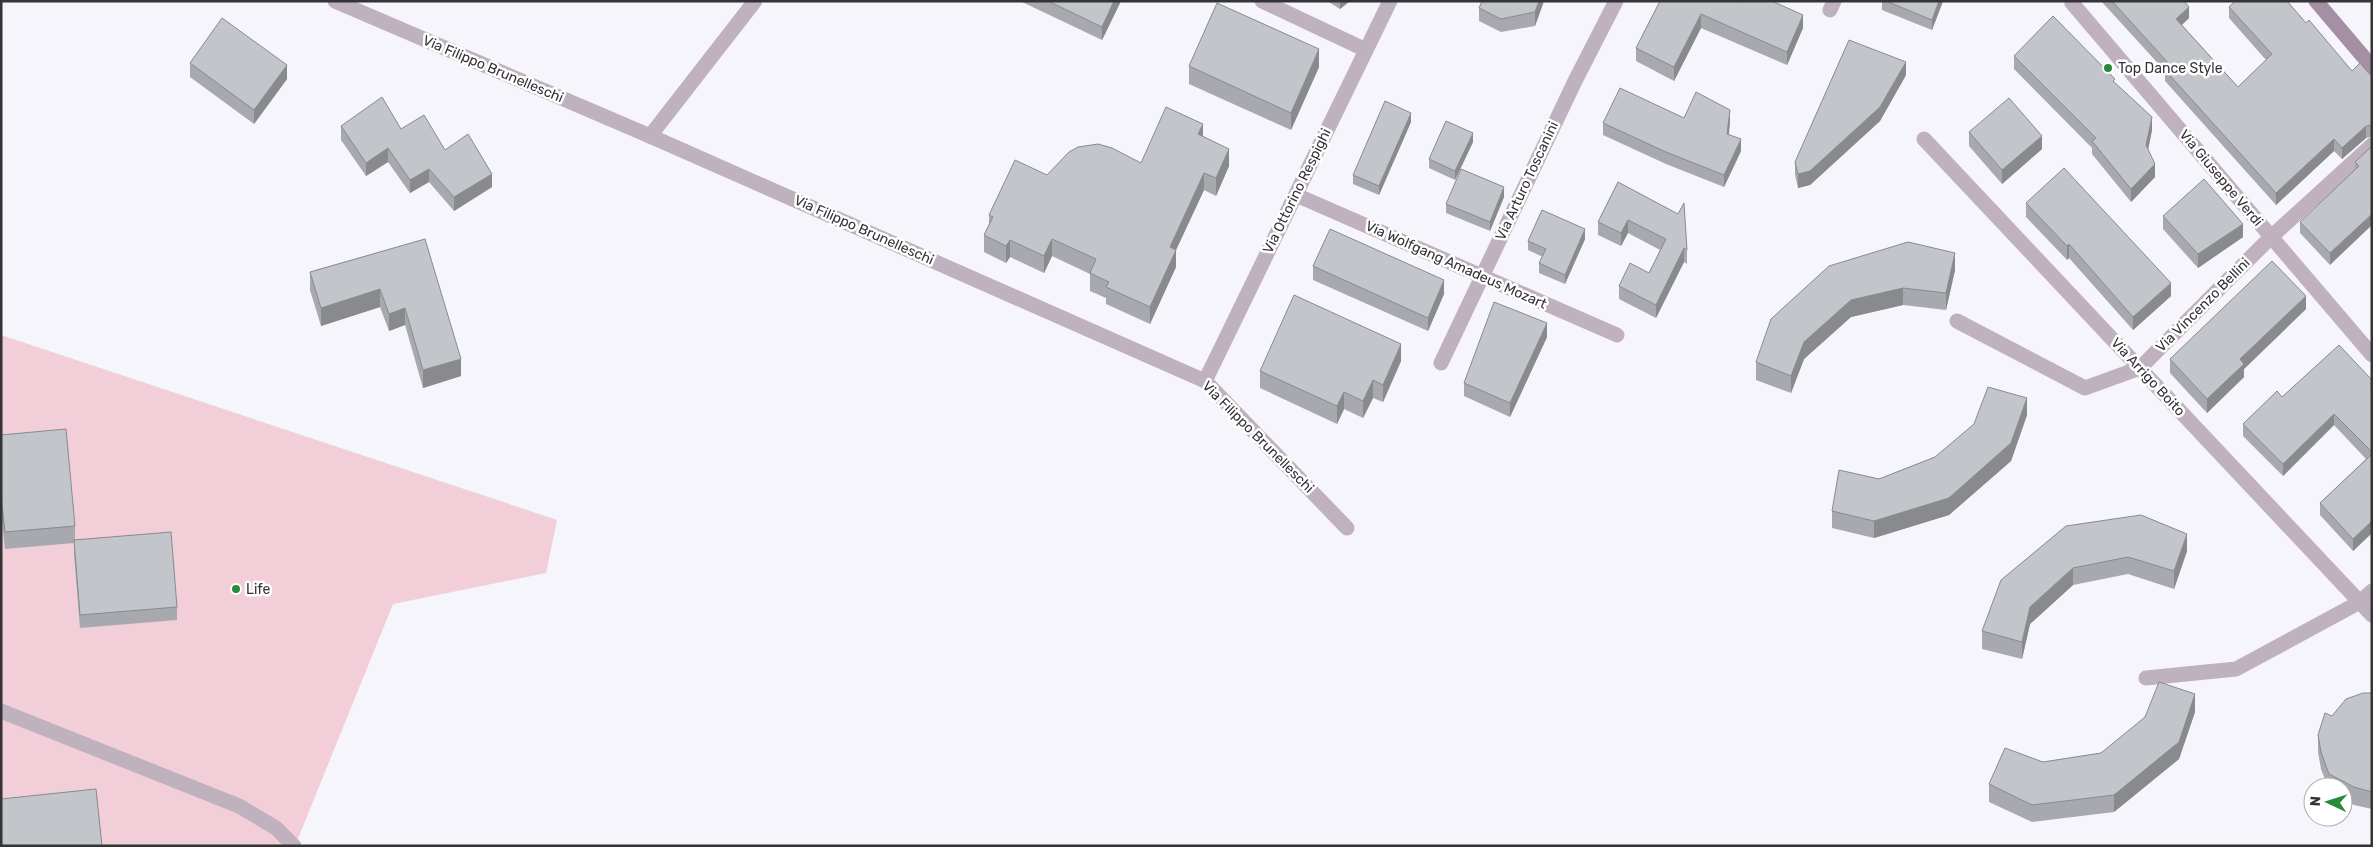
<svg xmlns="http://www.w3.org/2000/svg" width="2373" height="847" viewBox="0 0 2373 847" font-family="Rubik,sans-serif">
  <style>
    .green { fill: #f1ced8 }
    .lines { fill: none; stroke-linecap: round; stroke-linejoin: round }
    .street { stroke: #c0b1bf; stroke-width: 15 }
    .secondary { stroke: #a58fa3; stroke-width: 15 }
    .wall { fill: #a7a9ae }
    .shaded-wall { fill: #888a8d }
    .building { fill: #c2c5ca; stroke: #888a8d }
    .poi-dot { fill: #288a3d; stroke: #fff; stroke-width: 2 }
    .labels { text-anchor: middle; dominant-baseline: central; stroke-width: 5; stroke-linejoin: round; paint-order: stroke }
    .poi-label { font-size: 14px; fill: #343336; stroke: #fff; text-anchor: start }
    .street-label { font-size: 14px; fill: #343336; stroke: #fff }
  </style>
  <rect width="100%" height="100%" fill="#f6f5fb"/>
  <polygon class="green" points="1,335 557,520 546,573 393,604 295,846 1,846"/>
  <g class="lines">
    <g class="street">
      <polyline points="335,1 650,136 1205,381 1347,528"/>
      <polyline points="1262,1 1366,50"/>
      <polyline points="2073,1 2072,3 2372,355"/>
      <polyline points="1830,10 1834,1"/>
      <polyline points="650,136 755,1"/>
      <polyline points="1924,139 2372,615"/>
      <polyline points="1296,195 1617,335"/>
      <polyline points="1957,321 2085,388 2140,368 2271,237 2372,145"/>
      <polyline points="1441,363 1575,81 1616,1"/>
      <polyline points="1205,381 1390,1"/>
      <polyline points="2146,678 2236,669 2360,602 2372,591"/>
      <polyline points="1,711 239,806 276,828 294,846"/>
    </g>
    <polyline class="secondary" points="2316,1 2372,67"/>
  </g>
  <g class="wall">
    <polygon points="1020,1 1121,1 1102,40"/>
    <polygon points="1327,1 1350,1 1340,9"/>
    <polygon points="1544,1 1535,26 1501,32 1479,21 1479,8"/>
    <polygon points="1660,1 1803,28 1787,65 1701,28 1674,81 1636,61 1636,48"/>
    <polygon points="1882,1 1943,1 1932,30 1882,10"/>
    <polygon points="2101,1 2184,1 2189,18 2182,25 2238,87 2266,60 2229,18 2229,7 2306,23 2352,71 2372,77 2372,137 2366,138 2342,159 2334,151 2276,205 2165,81 2165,71"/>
    <polygon points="2014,56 2115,83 2152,130 2148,150 2155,177 2131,202 2092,154 2092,148 2014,69"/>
    <polygon points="190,63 287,79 254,124 190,77"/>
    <polygon points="1189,66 1319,67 1291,130 1189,84"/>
    <polygon points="1906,75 1880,121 1810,185 1798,188 1795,175 1795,162"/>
    <polygon points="1684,118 1730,122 1729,135 1741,151 1724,187 1666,164 1603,135 1603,123"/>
    <polygon points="1411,122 1379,195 1353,184 1353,175"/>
    <polygon points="341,126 401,129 445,150 492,187 454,211 429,182 410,193 388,162 366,176 341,140"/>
    <polygon points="1969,132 2042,149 2002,184 1969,146"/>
    <polygon points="1203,137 1229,166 1216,196 1204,190 1176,250 1176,267 1150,324 1106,304 1106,298 1090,291 1090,274 1052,256 1044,273 1010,257 1006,263 984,252 984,235 989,224 989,215 1047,175 1141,163"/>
    <polygon points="1473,142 1455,180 1429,168 1429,159"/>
    <polygon points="2372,145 2330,265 2300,233 2300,222 2355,170 2355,162"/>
    <polygon points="1618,182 1687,250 1687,264 1684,262 1656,318 1619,299 1619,286 1649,273 1660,250 1628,233 1621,246 1598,235 1598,222"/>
    <polygon points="1504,197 1490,231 1446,213 1446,204"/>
    <polygon points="2026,203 2171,296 2133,330 2069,258 2067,260 2026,217"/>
    <polygon points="2163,216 2243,237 2198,268 2163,229"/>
    <polygon points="425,239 461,376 423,388 405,325 389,331 380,307 321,326 310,290 310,272"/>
    <polygon points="1585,239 1565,284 1539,273 1539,263 1543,257 1528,250 1528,241"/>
    <polygon points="1313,266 1444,294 1428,331 1313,280"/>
    <polygon points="1829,266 1955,270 1946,310 1903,305 1851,317 1804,359 1791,393 1756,380 1756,362"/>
    <polygon points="2306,309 2244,369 2244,377 2207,413 2170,373 2170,359"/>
    <polygon points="1547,337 1510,417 1464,396 1464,383"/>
    <polygon points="1401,361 1383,402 1373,398 1363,418 1344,409 1337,424 1260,388 1260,371"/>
    <polygon points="2372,380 2372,533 2353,551 2320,515 2320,503 2366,459 2334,425 2283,476 2243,436 2243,424 2282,397"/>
    <polygon points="2027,415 2011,461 1949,515 1874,538 1832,528 1832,511 1879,479 1935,457"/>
    <polygon points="1,435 75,526 75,540 177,607 177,620 80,628 74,554 74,543 5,549 1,513"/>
    <polygon points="2066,526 2187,551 2174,589 2128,574 2073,585 2030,624 2022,659 1982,649 1982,631"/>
    <polygon points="2372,693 2372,809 2354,805 2343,799 2343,787 2328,787 2321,769 2318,752 2318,735 2332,716"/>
    <polygon points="2195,712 2179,759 2114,812 2032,822 1989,802 1989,784 2043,762 2101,753"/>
  </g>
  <g class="shaded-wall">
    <polygon points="1114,1 1121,1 1102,40 1102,27"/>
    <polygon points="1340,1 1350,1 1340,9"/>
    <polygon points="1539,1 1544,1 1535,26 1535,12"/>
    <polygon points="1939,1 1943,1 1932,30 1932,20"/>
    <polygon points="2189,7 2189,18 2176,30 2176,19"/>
    <polygon points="1701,14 1701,28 1674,81 1674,67"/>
    <polygon points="1803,15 1803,28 1787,65 1787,52"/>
    <polygon points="1319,49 1319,67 1291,130 1291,113"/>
    <polygon points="1906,62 1906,75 1880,121 1810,185 1798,188 1798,174"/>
    <polygon points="287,65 287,79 254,124 254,110"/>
    <polygon points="1730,110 1730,122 1727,146 1727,134"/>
    <polygon points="1411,113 1411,122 1379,195 1379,186"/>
    <polygon points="2152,117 2152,130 2146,159 2146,145"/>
    <polygon points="1203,124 1203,141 1198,134"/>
    <polygon points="2366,126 2366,138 2342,159 2342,148"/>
    <polygon points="1473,133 1473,142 1455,180 1455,171"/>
    <polygon points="2042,136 2042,149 2002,184 2002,170"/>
    <polygon points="1741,139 1741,151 1724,187 1724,175"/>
    <polygon points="2334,139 2334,151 2276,205 2276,193"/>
    <polygon points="388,148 388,162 366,176 366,163"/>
    <polygon points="1229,149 1229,166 1216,196 1216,178"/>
    <polygon points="2155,164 2155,177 2131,202 2131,189"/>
    <polygon points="429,169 429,182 410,193 410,180"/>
    <polygon points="1204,173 1204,190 1176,250 1176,267 1150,324 1150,307 1170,247"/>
    <polygon points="492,174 492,187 454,211 454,197"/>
    <polygon points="1504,187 1504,197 1490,231 1490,222"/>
    <polygon points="2372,214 2372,225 2330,265 2330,253"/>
    <polygon points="1628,220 1628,233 1621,246 1621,233"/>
    <polygon points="2243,224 2243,237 2198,268 2198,254"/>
    <polygon points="1585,229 1585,239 1565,284 1565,275"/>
    <polygon points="1052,239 1052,256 1044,273 1044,256"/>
    <polygon points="1010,240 1010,257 1006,263 1006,246"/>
    <polygon points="2069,244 2069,258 2067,260 2067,246"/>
    <polygon points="1684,248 1684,262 1656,318 1656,305"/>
    <polygon points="1955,253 1955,270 1946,310 1946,293"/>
    <polygon points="1444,280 1444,294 1428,331 1428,318"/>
    <polygon points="2171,283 2171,296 2133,330 2133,317"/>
    <polygon points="1903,288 1903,305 1851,317 1804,359 1791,393 1791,376 1804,342 1851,300"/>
    <polygon points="380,289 380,307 321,326 321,308"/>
    <polygon points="2306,296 2306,309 2244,369 2244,377 2207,413 2207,399 2240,359"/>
    <polygon points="405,308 405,325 389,331 389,314"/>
    <polygon points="1547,323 1547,337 1510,417 1510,403"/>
    <polygon points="1401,344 1401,361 1383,402 1383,385"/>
    <polygon points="461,359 461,376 423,388 423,370"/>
    <polygon points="1373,380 1373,398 1363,418 1363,401"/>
    <polygon points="1344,392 1344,409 1337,424 1337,406"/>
    <polygon points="2027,398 2027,415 2011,461 1949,515 1874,538 1874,521"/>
    <polygon points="2334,414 2334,425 2283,476 2283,464"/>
    <polygon points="2372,521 2372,533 2353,551 2353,539"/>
    <polygon points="2187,534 2187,551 2174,589 2174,571"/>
    <polygon points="2073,568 2073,585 2030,624 2022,659 2022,642 2030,607"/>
    <polygon points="2195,694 2195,712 2179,759 2114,812 2114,795"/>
  </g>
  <g class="building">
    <polygon points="1048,1 1114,1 1102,27"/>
    <polygon points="1482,1 1539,1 1535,12 1501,19 1479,8"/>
    <polygon points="1660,1 1736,1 1738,2 1739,1 1772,1 1803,15 1787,52 1701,14 1674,67 1636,48"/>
    <polygon points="1886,1 1939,1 1932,20"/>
    <polygon points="2112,1 2184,1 2189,7 2176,19 2238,87 2272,54 2229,7 2235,1 2287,1 2306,23 2309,20 2352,71 2360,63 2372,77 2372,125 2366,126 2342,148 2334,139 2276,193 2165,70 2170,65"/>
    <polygon points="1217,3 1319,49 1291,113 1189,66"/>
    <polygon points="2053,16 2115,79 2113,81 2152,117 2146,145 2155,164 2131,189 2092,141 2096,138 2014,56"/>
    <polygon points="222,18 287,65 254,110 190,63"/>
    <polygon points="1849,40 1906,62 1880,107 1810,171 1798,174 1795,162"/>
    <polygon points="1620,88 1684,118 1696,92 1730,110 1727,134 1741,139 1724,175 1666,152 1603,123"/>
    <polygon points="382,97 401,129 424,115 445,150 468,134 492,174 454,197 429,169 410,180 388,148 366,163 341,126"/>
    <polygon points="2009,98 2042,136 2002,170 1969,132"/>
    <polygon points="1385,101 1411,113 1379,186 1353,175"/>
    <polygon points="1166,107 1203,124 1198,134 1229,149 1216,178 1204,173 1170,247 1176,250 1150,307 1106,287 1109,282 1090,273 1096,259 1052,239 1044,256 1010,240 1006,246 984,235 993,217 989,215 1015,160 1047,175 1069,152 1078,147 1098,144 1112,148 1141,163"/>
    <polygon points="1446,121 1473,133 1455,171 1429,159"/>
    <polygon points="2372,146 2372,214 2330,253 2300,222 2359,166 2355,162"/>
    <polygon points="2064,168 2171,283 2133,317 2069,244 2067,246 2026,203"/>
    <polygon points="1461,169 1504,187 1490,222 1446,204"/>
    <polygon points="2204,179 2243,224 2198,254 2163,216"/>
    <polygon points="1618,182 1678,214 1684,203 1687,250 1684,248 1656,305 1619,286 1630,263 1649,273 1666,239 1628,220 1621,233 1598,222"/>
    <polygon points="1542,210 1585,229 1565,275 1539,263 1546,249 1528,241"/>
    <polygon points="1330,229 1444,280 1428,318 1313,266"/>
    <polygon points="425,239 461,359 423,370 405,308 389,314 380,289 321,308 310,272"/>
    <polygon points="1908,242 1955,253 1946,293 1903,288 1851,300 1804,342 1791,376 1756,362 1771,319 1829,266"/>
    <polygon points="2272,261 2306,296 2240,359 2244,364 2207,399 2170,359"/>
    <polygon points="1294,295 1401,344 1383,385 1373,380 1363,401 1344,392 1337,406 1260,371"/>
    <polygon points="1494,302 1547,323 1510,403 1464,383"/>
    <polygon points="2339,345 2372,380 2372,382 2370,384 2372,385 2372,452 2334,414 2283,464 2243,424 2277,391 2282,397"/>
    <polygon points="1988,387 2027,398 2011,443 1949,498 1874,521 1832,511 1839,470 1879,479 1935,457 1974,424"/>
    <polygon points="66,429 75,526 5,532 1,496 1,435"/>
    <polygon points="2372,454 2372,521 2353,539 2320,503"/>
    <polygon points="2141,515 2187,534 2174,571 2128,557 2073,568 2030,607 2022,642 1982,631 2001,580 2066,526"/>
    <polygon points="171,532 177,607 80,615 74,540"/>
    <polygon points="2159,682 2195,694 2179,742 2114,795 2032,805 1989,784 2005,748 2043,762 2101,753 2145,717"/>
    <polygon points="2363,693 2372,693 2372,792 2354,787 2329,774 2321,752 2318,735 2325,713 2332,716 2346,699"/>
    <polygon points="96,789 102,846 1,846 1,799"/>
  </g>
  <g class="poi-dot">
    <circle cx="2108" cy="68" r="5"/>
    <circle cx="236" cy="589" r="5"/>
  </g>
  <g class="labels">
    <g class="poi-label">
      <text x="2118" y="68">Top Dance Style</text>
      <text x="246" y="589">Life</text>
    </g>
    <g class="street-label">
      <text transform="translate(493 69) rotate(23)">Via Filippo Brunelleschi</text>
      <text transform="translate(2221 178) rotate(50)">Via Giuseppe Verdi</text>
      <text transform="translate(1527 181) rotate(-65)">Via Arturo Toscanini</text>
      <text transform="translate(1297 191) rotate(-64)">Via Ottorino Respighi</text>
      <text transform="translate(864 230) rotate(24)">Via Filippo Brunelleschi</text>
      <text transform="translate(1456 265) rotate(24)">Via Wolfgang Amadeus Mozart</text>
      <text transform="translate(2203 305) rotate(-45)">Via Vincenzo Bellini</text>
      <text transform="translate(2148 377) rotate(47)">Via Arrigo Boito</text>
      <text transform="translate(1258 437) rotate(45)">Via Filippo Brunelleschi</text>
    </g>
  </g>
  <rect width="2373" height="847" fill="none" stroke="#343336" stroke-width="5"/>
  <g transform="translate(2328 802) rotate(274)"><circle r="24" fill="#ffffff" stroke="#aeadaf"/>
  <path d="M0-4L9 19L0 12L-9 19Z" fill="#288a3d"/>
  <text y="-8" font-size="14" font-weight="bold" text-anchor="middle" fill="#343336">N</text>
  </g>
</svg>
